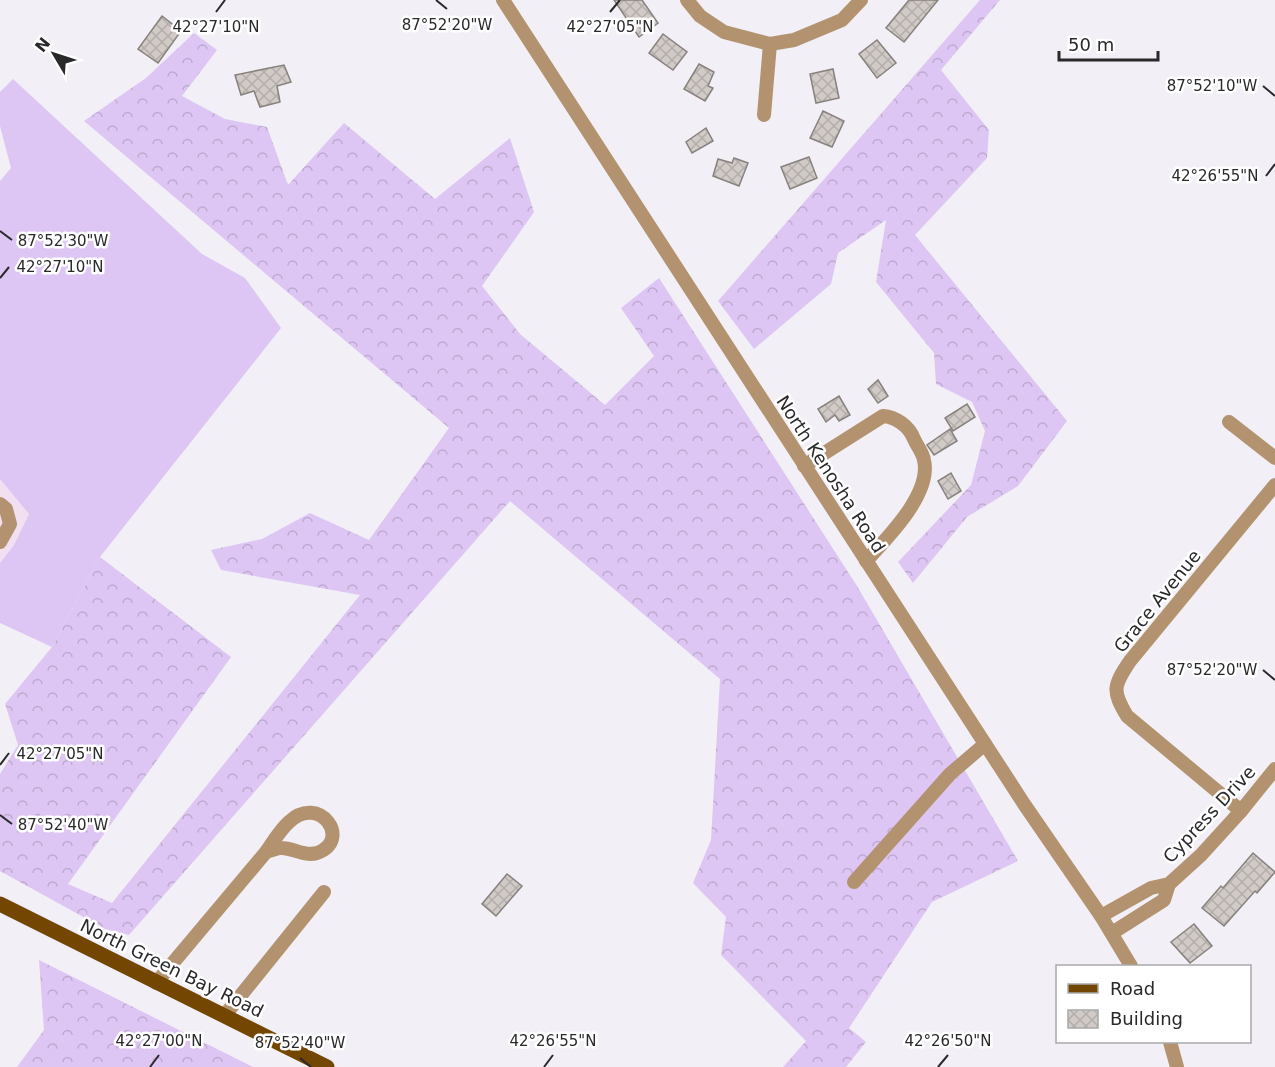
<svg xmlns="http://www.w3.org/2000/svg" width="1275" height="1067" viewBox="0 0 1275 1067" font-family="'DejaVu Sans',sans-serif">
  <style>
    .education { fill: #f2e0f2 }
    .forest { fill: url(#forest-crowns) }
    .pitch { fill: #ddc6f3 }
    .building { fill: url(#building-cross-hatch); stroke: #88817e; stroke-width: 1.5 }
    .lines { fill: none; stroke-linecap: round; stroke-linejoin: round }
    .minor { stroke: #b3936f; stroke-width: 14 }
    .major { stroke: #734702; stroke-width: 15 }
    .ticks { fill: none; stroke: #29282a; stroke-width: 2 }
    .labels { text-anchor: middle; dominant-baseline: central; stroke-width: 5; stroke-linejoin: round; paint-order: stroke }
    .street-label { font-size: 18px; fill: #29282a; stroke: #fff }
    .ticks-label { font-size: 15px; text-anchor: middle; fill: #29282a; stroke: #fff; stroke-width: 5; stroke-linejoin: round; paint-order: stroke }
  </style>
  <defs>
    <pattern id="forest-crowns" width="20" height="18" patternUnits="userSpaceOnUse" patternTransform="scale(1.5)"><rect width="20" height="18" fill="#ddc6f3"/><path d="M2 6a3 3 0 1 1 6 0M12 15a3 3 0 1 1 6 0" fill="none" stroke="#beaad0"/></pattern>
    <pattern id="building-cross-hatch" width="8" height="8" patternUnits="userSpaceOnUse" patternTransform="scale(1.5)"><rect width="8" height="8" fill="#d1cac6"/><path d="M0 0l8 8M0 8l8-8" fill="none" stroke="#b3aeaa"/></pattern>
  </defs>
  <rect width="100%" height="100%" fill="#f2eff6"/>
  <polygon class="education" points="0,479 29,514 14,545 0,563"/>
  <g class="forest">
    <polygon points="980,0 1000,0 941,70 989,130 987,158 915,235 1067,421 1018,486 967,517 913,583 898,562 971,485 985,431 972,402 936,384 934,353 876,282 886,220 838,253 831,284 754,349 718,301"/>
    <polygon points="194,33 217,50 182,96 225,119 267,127 288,185 344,123 435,199 510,138 534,212 482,286 520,334 605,405 654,356 621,308 659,278 857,586 1018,861 932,902 849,1028 866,1042 846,1067 783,1067 806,1041 721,955 726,917 693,883 711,840 720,679 510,501 129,935 105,929 0,871 0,774 18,745 5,704 52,647 100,557 231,657 68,884 112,903 360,595 221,570 211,550 262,539 310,513 369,540 449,428 84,121 146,78"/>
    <polygon points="39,960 253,1067 17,1067 44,1030"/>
  </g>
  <polygon class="pitch" points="13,79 202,254 245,278 281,328 100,557 52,647 0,623 0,563 14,545 29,514 0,479 0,181 11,168 0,126 0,92"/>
  <g class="building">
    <polygon points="614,0 642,0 658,23 639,37"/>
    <polygon points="909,0 938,0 904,42 886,28"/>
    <polygon points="162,16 181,31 158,63 138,49"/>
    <polygon points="663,34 687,52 673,70 649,53"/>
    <polygon points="877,40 896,63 877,78 859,54"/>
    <polygon points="699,64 714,72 708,86 713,88 705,101 684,89"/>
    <polygon points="284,65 291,82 277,86 280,102 260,107 254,91 241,95 235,75"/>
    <polygon points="833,69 839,98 816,103 810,74"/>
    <polygon points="823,111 844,121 832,147 810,138"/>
    <polygon points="706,128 713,141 692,153 686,142"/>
    <polygon points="809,157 817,178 790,189 781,167"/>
    <polygon points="734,158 748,163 739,186 713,176 718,159 732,163"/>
    <polygon points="878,380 888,396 878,403 868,389"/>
    <polygon points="839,396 850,415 839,421 835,415 826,422 818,409"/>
    <polygon points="967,404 975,417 953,431 945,418"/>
    <polygon points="950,429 957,441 934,455 927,445"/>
    <polygon points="951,473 961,491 948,499 938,481"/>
    <polygon points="1253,853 1275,872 1257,893 1255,891 1224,926 1202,908 1221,886 1223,888"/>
    <polygon points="507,874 522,886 496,916 482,904"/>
    <polygon points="1194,924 1212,946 1190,963 1171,942"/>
  </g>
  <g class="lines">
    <g class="minor">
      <polyline points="503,0 1024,804 1101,916 1131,966"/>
      <polyline points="687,0 700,16 724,32 770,44 794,40 842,20 861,0"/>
      <polyline points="764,115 770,44"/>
      <polyline points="1229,422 1275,458"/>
      <path d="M804 466 883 416C896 417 909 426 914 439 917 446 923 453 924 460 932 494 887 538 866 561"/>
      <polyline points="0,504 6,509 10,524 0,542"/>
      <path d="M1241 811 1127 716C1112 691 1113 686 1130 661L1275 485"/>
      <polyline points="854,882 950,774 985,744"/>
      <polyline points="1101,916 1151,888 1169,884 1201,855 1241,811 1275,769"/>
      <polyline points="1112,933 1164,900 1169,884"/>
      <path d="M156 983 266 852C270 851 275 849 280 848 292 847 304 857 317 853 353 840 319 793 289 822 280 830 273 842 266 852"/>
      <polyline points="225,1015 324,892"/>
      <polyline points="1170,1042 1177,1067"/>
    </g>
    <polyline class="major" points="0,904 327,1067"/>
  </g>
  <path class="ticks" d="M436 0 447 9M216 12 225 0M610 12 620 0M1263 86 1275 96M1266 176 1275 164M0 231 12 240M0 278 9 267M1263 670 1275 680M0 765 9 753M0 815 12 824M300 1058 311 1067M150 1067 159 1055M544 1067 553 1055M938 1067 948 1055"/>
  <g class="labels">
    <g class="street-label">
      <text transform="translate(831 474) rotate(57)">North Kenosha Road</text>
      <text transform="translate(1157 601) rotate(-51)">Grace Avenue</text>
      <text transform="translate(1209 814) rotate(-47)">Cypress Drive</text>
      <text transform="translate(172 968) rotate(26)">North Green Bay Road</text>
    </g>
  </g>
  <g class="ticks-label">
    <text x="447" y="30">87°52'20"W</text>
    <text x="216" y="32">42°27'10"N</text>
    <text x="610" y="32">42°27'05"N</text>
    <text x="1212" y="91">87°52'10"W</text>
    <text x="1215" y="181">42°26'55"N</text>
    <text x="63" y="246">87°52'30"W</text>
    <text x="60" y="272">42°27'10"N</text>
    <text x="1212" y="675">87°52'20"W</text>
    <text x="60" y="759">42°27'05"N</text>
    <text x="63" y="830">87°52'40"W</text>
    <text x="159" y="1046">42°27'00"N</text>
    <text x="553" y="1046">42°26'55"N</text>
    <text x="948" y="1046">42°26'50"N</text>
    <text x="300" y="1048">87°52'40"W</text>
  </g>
  <rect x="1056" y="965" width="195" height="78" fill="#ffffff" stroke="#a9a9aa" stroke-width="1.5"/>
  <rect x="1068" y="984" width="30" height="9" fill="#734702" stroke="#a9a9aa" stroke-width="1.5"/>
  <text x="1110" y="995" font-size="18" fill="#29282a">Road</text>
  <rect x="1068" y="1010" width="30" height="18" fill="url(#building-cross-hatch)" stroke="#a9a9aa" stroke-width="1.5"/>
  <text x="1110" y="1025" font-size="18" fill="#29282a">Building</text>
  <g transform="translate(54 54) rotate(309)" stroke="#ffffff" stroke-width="4.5" paint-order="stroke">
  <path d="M0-4.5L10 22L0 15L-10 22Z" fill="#29282a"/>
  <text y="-9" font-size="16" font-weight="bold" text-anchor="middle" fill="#29282a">N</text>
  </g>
  <path d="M1059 51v9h99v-9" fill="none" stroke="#29282a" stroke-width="3"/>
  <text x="1068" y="51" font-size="18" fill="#29282a" stroke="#ffffff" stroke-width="4.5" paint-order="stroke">50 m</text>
</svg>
